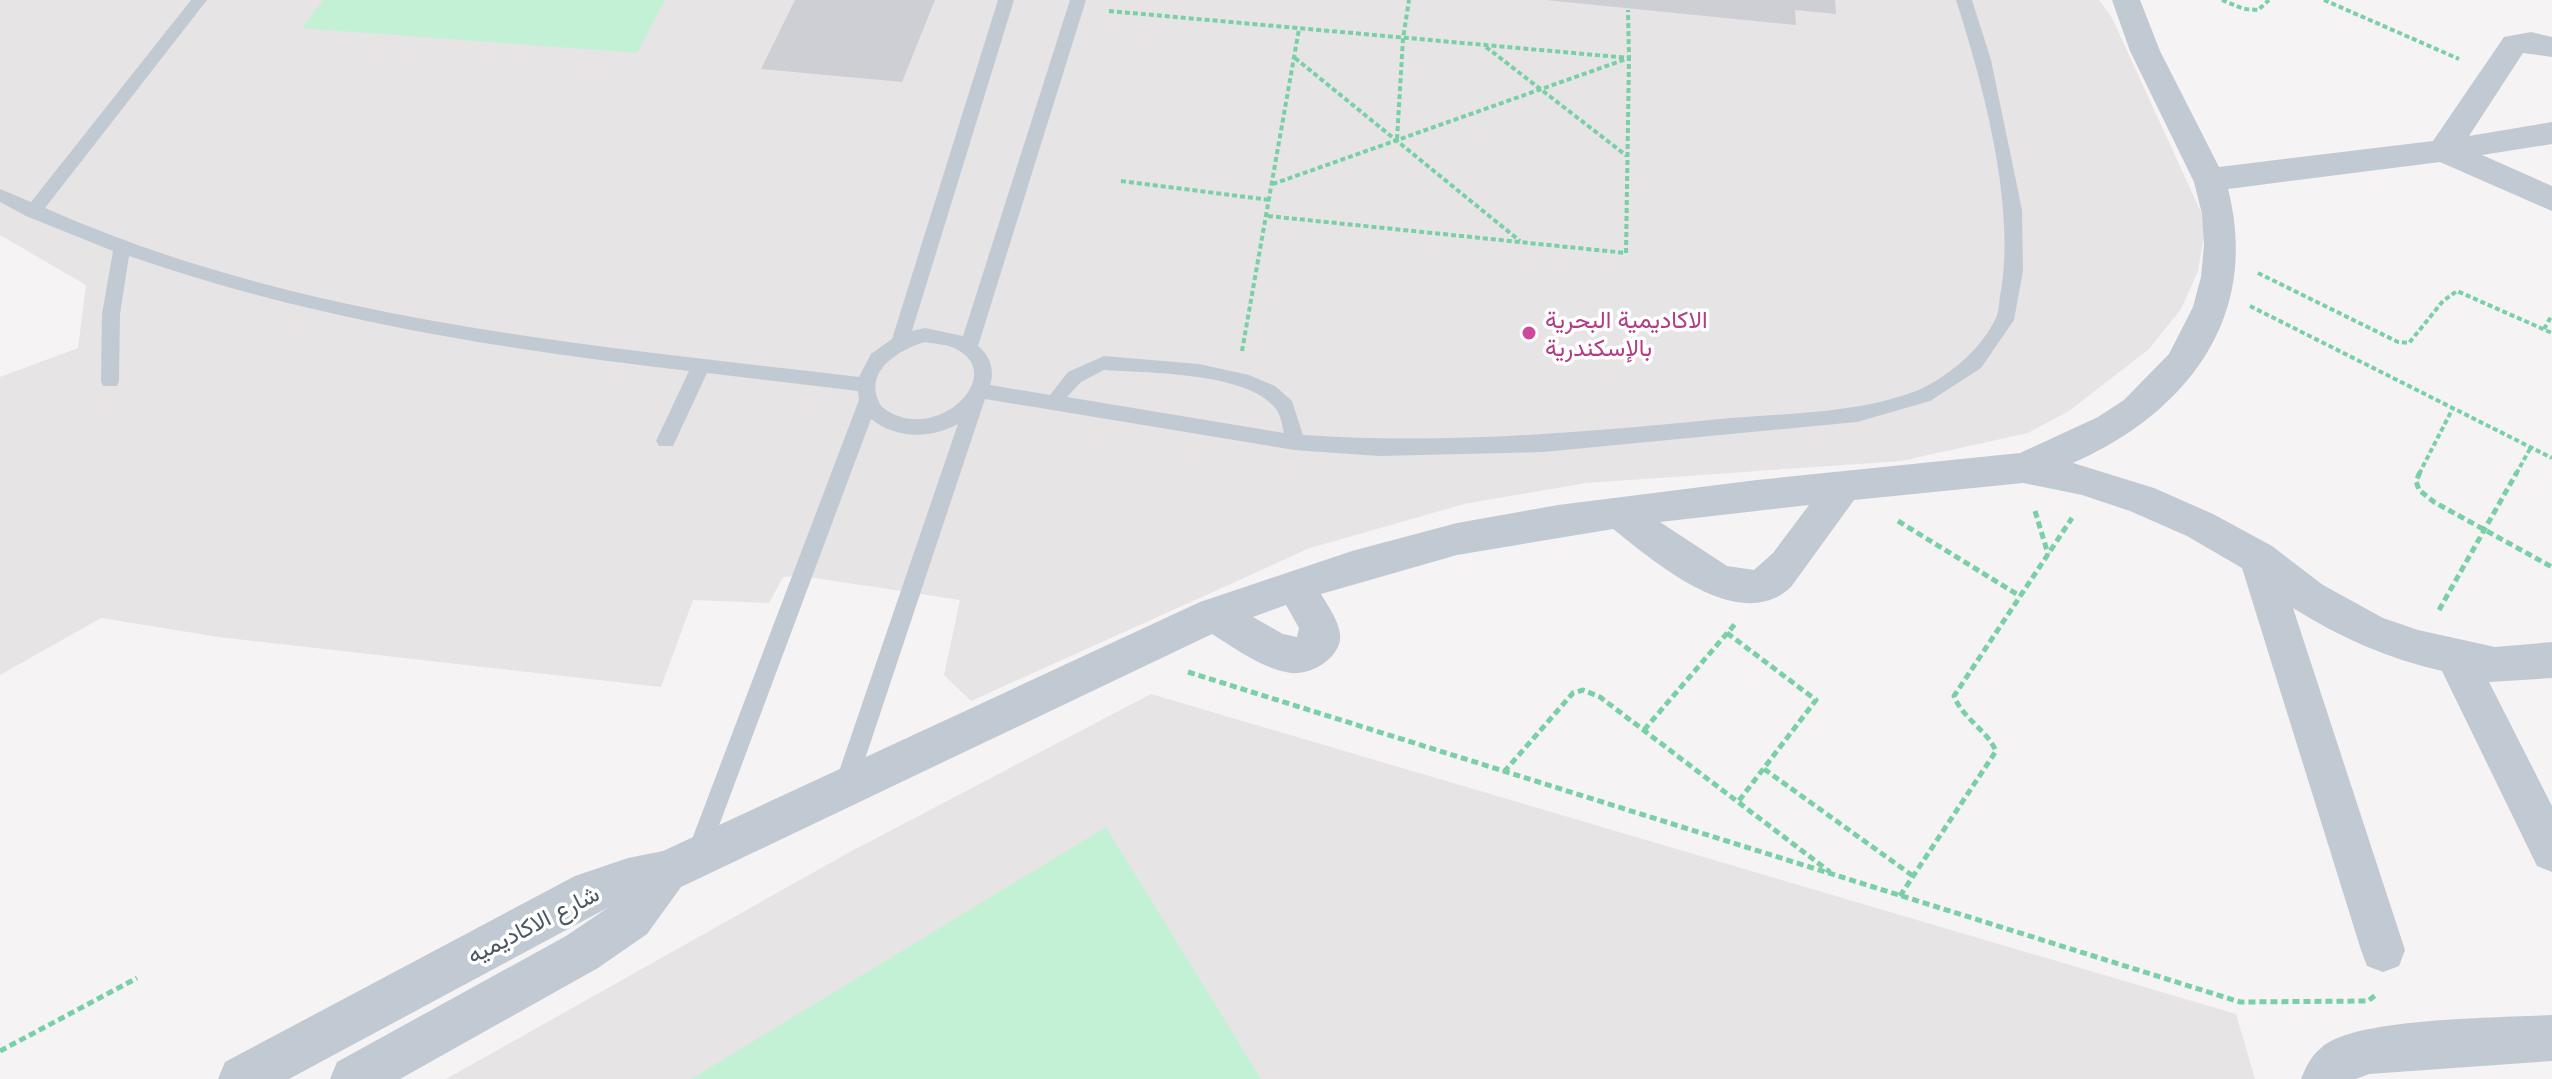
<svg xmlns="http://www.w3.org/2000/svg" width="2552" height="1079" viewBox="0 0 2552 1079" font-family="Raleway,Vazirmatn,sans-serif">
  <style>
    .education { fill: #e6e4e5 }
    .green { fill: #c3f1d5 }
    .building { fill: #cdcfd5 }
    .lines { fill: none; stroke-linecap: round; stroke-linejoin: round }
    .path-far1 { stroke: #7ad0a6; stroke-width: 4; stroke-dasharray: 5 3; stroke-linecap: butt }
    .path { stroke: #7ad0a6; stroke-width: 5; stroke-dasharray: 7 4; stroke-linecap: butt }
    .service { fill: #c1cad2; fill-rule: evenodd }
    .minor { fill: #c1cad2; fill-rule: evenodd }
    .hotel-dot { fill: #d1479c; stroke: #fff; stroke-width: 3 }
    .labels { text-anchor: middle; dominant-baseline: central; stroke-width: 7; stroke-linejoin: round; paint-order: stroke }
    .hotel-label { font-size: 24px; fill: #b23c85; stroke: #fff; text-anchor: start }
    .street-label { font-size: 24px; fill: #4a5661; stroke: #fff }
  </style>
  <rect width="100%" height="100%" fill="#f5f3f3"/>
  <g class="education">
    <polygon points="0,0 2099,0 2112,18 2206,223 2198,271 2181,309 2149,349 2069,411 2028,433 1901,461 1586,483 1464,504 1310,548 971,701 944,675 960,600 802,576 783,577 769,603 693,600 661,687 219,637 101,618 0,675 0,377 78,348 86,285 0,235"/>
    <polygon points="1151,694 2236,1014 2255,1079 446,1079 848,853"/>
  </g>
  <g class="green">
    <polygon points="323,0 665,0 637,53 302,28"/>
    <polygon points="1106,827 1261,1079 691,1079"/>
  </g>
  <g class="building">
    <polygon points="795,0 935,0 902,82 761,69"/>
    <polygon points="1546,0 1835,0 1836,14 1795,10 1796,25"/>
  </g>
  <g class="lines">
    <g class="path-far1">
      <polyline points="2222,0 2244,9 2258,10 2269,0"/>
      <polyline points="2324,0 2459,59"/>
      <polyline points="1109,11 1629,58 1628,10"/>
      <polyline points="1486,47 1627,156"/>
      <polyline points="1295,58 1520,241"/>
      <polyline points="1397,139 1403,39 1409,0"/>
      <polyline points="1121,181 1270,200"/>
      <polyline points="1268,216 1626,253 1629,58 1273,184"/>
      <polyline points="2258,273 2398,342 2409,343 2443,301 2457,291 2552,333"/>
      <polyline points="2250,306 2552,458"/>
      <polyline points="2544,329 2552,315"/>
      <polyline points="1242,351 1299,29"/>
      <polyline points="2419,474 2453,408"/>
      <polyline points="2516,474 2531,447"/>
    </g>
    <g class="path">
      <polyline points="2420,472 2416,481 2419,490 2434,502 2552,567"/>
      <polyline points="2035,511 2048,554"/>
      <polyline points="1898,521 2020,596"/>
      <polyline points="2439,610 2517,472"/>
      <polyline points="1727,633 1816,700 1738,802"/>
      <polyline points="1188,672 2240,1002 2368,1001 2377,994"/>
      <polyline points="1644,730 1735,624"/>
      <polyline points="1764,769 1913,876"/>
      <polyline points="1504,772 1573,693 1583,690 1600,697 1830,872"/>
      <path d="M1900 896 1996 751C1986 729 1963 719 1954 696L2072 518"/>
      <polyline points="0,1051 137,978"/>
    </g>
    <path class="service" d="M191 0H207L45 208C302 322 583 344 859 377L871 354 892 339 998 0H1014L912 331 925 328 963 336 1070 0H1086L978 346C990 355 995 371 990 385L1050 395 1068 372 1104 356 1199 364 1249 375 1275 386 1292 401 1303 435C1447 445 1588 432 1731 418 1792 413 1858 413 1916 391 1947 378 1980 350 1995 320 1999 313 1999 303 2000 296 2017 209 1983 84 1956 0H1972L1991 60 2022 210 2023 271 2014 320 1981 368 1930 401 1857 422 1543 452 1379 456 1294 450 985 399 856 786 853 793 845 796 837 793 834 786 958 424C930 439 896 439 871 419L708 855 705 863 697 866 689 863 686 855 859 400 858 391 707 373 673 446H659L656 441 689 371C499 349 311 319 129 256L120 314 119 381 117 386H103L101 381 102 314 113 251 26 216 0 202V189L31 202ZM925 342C934 344 947 344 956 349 1009 375 934 448 882 407 860 374 897 350 925 342ZM1104 370C1147 373 1249 372 1276 409 1281 416 1282 425 1284 433L1067 397 1081 382Z"/>
    <g class="minor">
      <path d="M2112 0H2140L2160 51 2219 167 2433 141 2504 37 2531 32 2552 37V57L2523 53 2469 136 2552 122V144L2482 155 2552 186V211L2440 162 2228 189C2261 318 2186 413 2073 463L2154 488 2213 514 2272 546 2323 585 2383 618 2418 630 2495 647 2552 642V678L2489 682 2552 806V872L2537 866 2442 671C2389 659 2339 637 2293 608L2405 950 2399 966 2383 972 2367 966 2361 950 2242 568 2187 536 2130 511 2082 495 2023 483 1854 500 1791 587C1739 636 1654 561 1613 529L1457 555 1321 594C1328 606 1342 625 1340 640 1337 660 1310 675 1291 673 1263 669 1236 649 1212 634L681 887 647 934 598 968 400 1079H330L337 1062 566 936 609 907 289 1079H218L225 1062 575 876 628 858 663 851 1200 602 1352 551 1457 523 1558 505 1757 480 2020 453 2098 417 2124 400 2169 354 2193 307 2201 277 2204 245 2202 214 2194 182 2130 51ZM1809 505 1773 553 1754 570 1727 566 1660 522ZM1286 605 1299 628 1297 637 1283 634 1253 617Z"/>
      <path d="M2552 1015V1061L2369 1074 2356 1079H2301C2306 1067 2311 1056 2321 1048 2353 1017 2503 1018 2552 1015Z"/>
    </g>
  </g>
  <circle class="hotel-dot" cx="1529" cy="333" r="8"/>
  <g class="labels">
    <g class="hotel-label">
      <text x="1545" y="319">الاكاديمية البحرية<tspan x="1545" dy="28">بالإسكندرية</tspan></text>
    </g>
    <g class="street-label">
      <text transform="translate(533 924) rotate(-27)">شارع الاكاديميه</text>
    </g>
  </g>
</svg>
